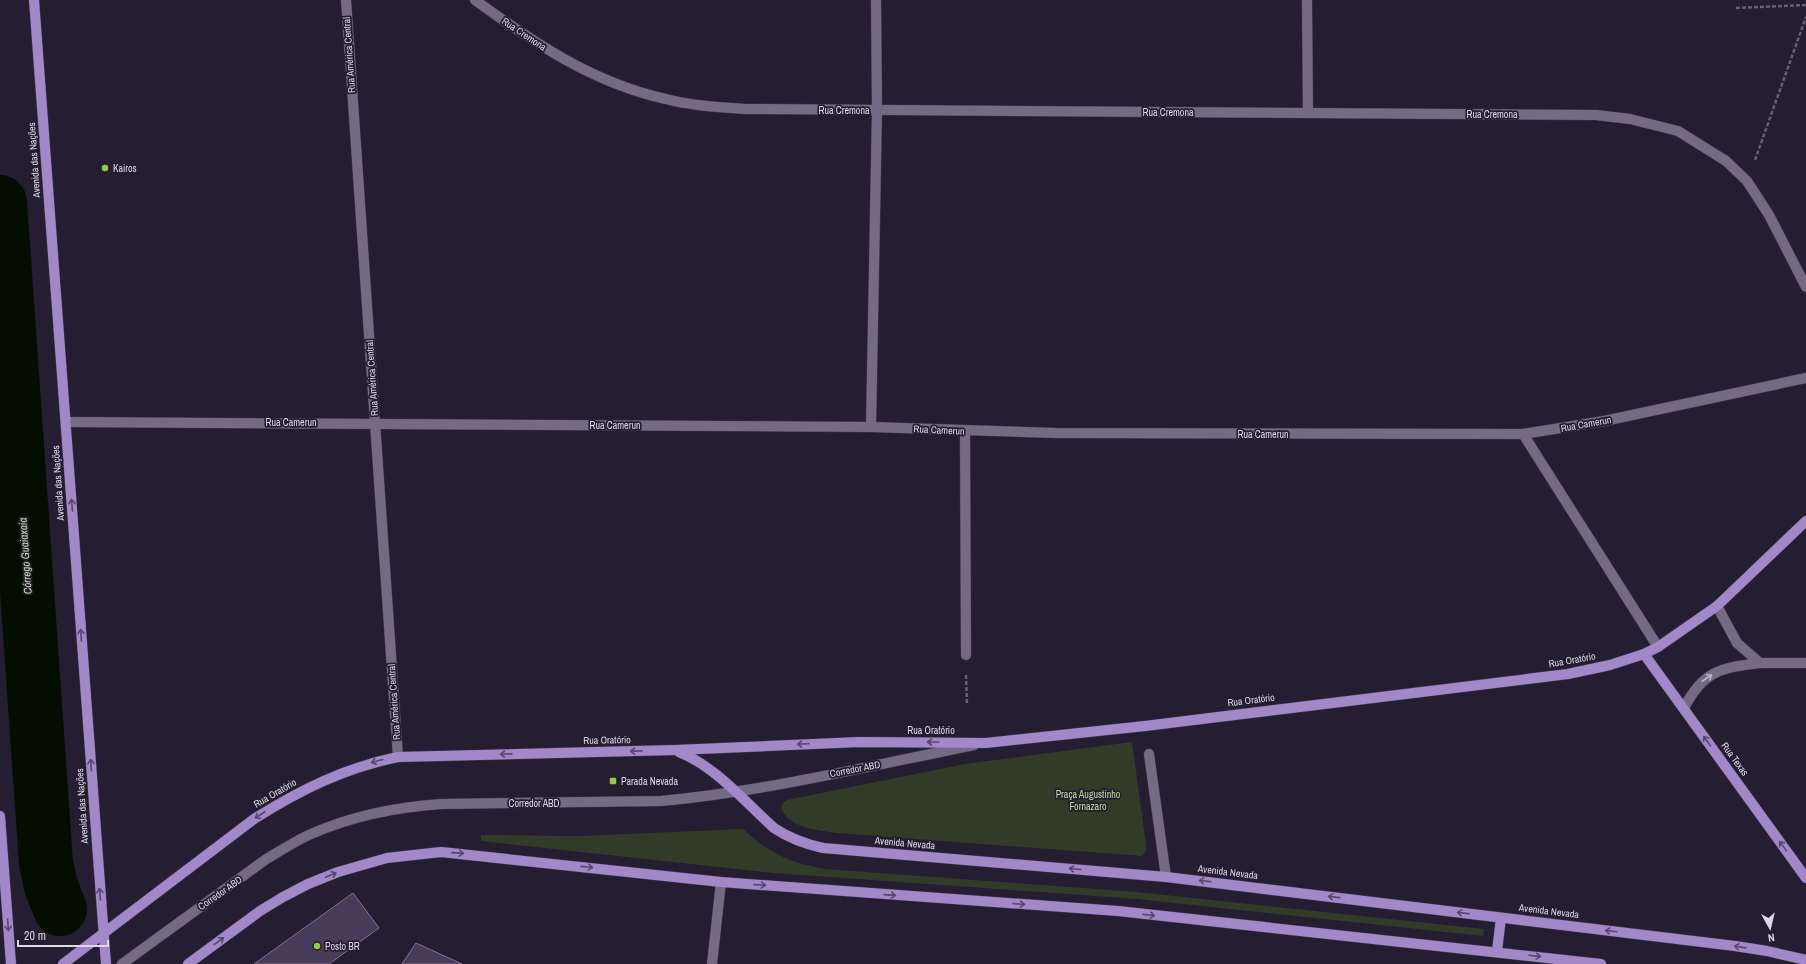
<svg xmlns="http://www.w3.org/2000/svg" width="1806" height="964" viewBox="0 0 1806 964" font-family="'Archivo Narrow',sans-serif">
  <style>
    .green { fill: #323b28 }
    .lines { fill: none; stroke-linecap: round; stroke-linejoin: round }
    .river { stroke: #030d00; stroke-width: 54 }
    .building { fill: #473b5a; stroke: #7e748e }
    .minor-casing { stroke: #40394a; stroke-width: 11 }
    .major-casing { stroke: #40394a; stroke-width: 11 }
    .path { stroke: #676072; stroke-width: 2.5; stroke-dasharray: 4 2; stroke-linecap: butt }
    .minor { stroke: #746a83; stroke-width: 10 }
    .major { stroke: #a287c9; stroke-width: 10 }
    .oneway { stroke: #57476e }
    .oneway2 { stroke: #beb7c8 }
    .poi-dot { fill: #91cd40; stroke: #251d32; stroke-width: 1.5 }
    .labels { text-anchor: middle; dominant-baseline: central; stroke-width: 3.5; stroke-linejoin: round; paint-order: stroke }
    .street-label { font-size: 10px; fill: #ddd8e6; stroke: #251d32 }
    .poi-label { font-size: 10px; fill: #ddd8e6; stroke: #251d32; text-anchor: start }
    .park-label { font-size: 10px; fill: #bedca2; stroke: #251d32 }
    .water-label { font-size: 11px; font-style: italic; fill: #c5e3a8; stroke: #251d32 }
  </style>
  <rect width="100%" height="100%" fill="#251d32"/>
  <g class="green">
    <path d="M1132 742 1146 844V851L1142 856 837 833C818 830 787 828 781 807L783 803 787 800 965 764Z"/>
    <path d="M743 829C768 853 792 864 826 869L1137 892 1484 929 1483 936 1137 899 774 873 481 841V835L580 836Z"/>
  </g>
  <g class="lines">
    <polyline class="river" points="0,202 46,863 51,886 60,909"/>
  </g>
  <g class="building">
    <polygon points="353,893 379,928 329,964 254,964"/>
    <polygon points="416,943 462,964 402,964"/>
  </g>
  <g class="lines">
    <g class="minor-casing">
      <g id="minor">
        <polyline points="346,0 398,757"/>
        <path d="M475 0C534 43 593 83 666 99 692 106 720 107 747 109L1596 115 1630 119 1678 131 1726 161 1747 181 1769 215 1806 287"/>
        <polyline points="1307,0 1308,113"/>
        <polyline points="66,422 871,427 1056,433 1523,434 1604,421 1806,378"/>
        <polyline points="871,427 877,110 876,0"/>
        <polyline points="965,431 966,655"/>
        <polyline points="1523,434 1658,647"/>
        <polyline points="1717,606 1737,643 1760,663 1806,663"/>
        <path d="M1684 708C1703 671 1720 668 1760 663"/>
        <polyline points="1149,754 1166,877"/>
        <path d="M122 964 265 860C280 851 295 841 311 834 352 816 397 807 442 804L661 801C767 791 870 766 974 745"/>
        <polyline points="712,964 721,882"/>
      </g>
    </g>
    <g class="major-casing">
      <g id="major">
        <polyline points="34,0 106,964"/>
        <polyline points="1644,654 1806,878"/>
        <path d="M679 752C716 767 744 801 774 828 789 838 805 844 823 848L1166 877 1735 946 1767 951 1806 960"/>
        <polyline points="0,816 11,964"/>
        <polyline points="1497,951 1501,918"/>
        <path d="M63 964 254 819C300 790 344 768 398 757L675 750 859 742 986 743 1145 726 1568 674 1610 665 1644 654 1658 647 1717 606 1806 521"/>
        <polyline points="188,964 260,911 283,897 308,884 338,872 387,858 441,852 721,882 1118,911 1601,964"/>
      </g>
    </g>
    <g class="path">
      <polyline points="1736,8 1806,5"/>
      <polyline points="1755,160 1806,17"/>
      <polyline points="966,675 967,705"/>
    </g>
    <use href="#minor" class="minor"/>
    <use href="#major" class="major"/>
  </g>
  <defs><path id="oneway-shaft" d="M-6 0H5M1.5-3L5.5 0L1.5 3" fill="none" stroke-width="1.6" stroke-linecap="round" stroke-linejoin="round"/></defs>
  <g class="oneway">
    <use href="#oneway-shaft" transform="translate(72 505) rotate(-94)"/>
    <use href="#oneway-shaft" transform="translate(81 635) rotate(-94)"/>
    <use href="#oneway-shaft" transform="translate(1707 741) rotate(-126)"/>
    <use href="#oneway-shaft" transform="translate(933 742) rotate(-180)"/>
    <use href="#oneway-shaft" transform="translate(803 744) rotate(178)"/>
    <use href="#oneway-shaft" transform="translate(636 751) rotate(179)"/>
    <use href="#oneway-shaft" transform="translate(506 754) rotate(179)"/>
    <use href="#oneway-shaft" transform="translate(377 761) rotate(165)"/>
    <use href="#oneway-shaft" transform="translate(91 765) rotate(-94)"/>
    <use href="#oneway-shaft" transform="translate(260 815) rotate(147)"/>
    <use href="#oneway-shaft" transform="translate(1783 846) rotate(-126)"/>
    <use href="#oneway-shaft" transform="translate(458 853) rotate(4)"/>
    <use href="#oneway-shaft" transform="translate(587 867) rotate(6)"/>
    <use href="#oneway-shaft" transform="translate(1075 869) rotate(-175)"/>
    <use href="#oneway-shaft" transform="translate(331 875) rotate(-22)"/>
    <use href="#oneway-shaft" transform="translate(1205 881) rotate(-173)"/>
    <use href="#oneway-shaft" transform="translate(760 885) rotate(4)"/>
    <use href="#oneway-shaft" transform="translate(100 894) rotate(-94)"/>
    <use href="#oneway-shaft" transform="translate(890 895) rotate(4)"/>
    <use href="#oneway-shaft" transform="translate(1334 897) rotate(-173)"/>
    <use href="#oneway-shaft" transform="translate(1019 904) rotate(4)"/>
    <use href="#oneway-shaft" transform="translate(1463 913) rotate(-173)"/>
    <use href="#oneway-shaft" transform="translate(1149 915) rotate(6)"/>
    <use href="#oneway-shaft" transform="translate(8 925) rotate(86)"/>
    <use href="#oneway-shaft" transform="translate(1611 931) rotate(-173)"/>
    <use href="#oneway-shaft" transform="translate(219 941) rotate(-36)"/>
    <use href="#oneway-shaft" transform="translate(1740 947) rotate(-172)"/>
    <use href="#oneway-shaft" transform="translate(1535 956) rotate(7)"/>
  </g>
  <use class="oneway2" href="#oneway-shaft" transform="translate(1707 678) rotate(-34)"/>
  <g class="poi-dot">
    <circle cx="105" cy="168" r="4"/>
    <rect x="609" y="777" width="8" height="8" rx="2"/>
    <circle cx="317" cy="946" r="4"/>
  </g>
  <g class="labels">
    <g class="street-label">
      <text transform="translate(524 34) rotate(34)">Rua Cremona</text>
      <text transform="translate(349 55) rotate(-94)">Rua América Central</text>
      <text x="844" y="110">Rua Cremona</text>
      <text x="1168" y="112">Rua Cremona</text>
      <text x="1492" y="114">Rua Cremona</text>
      <text transform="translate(34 160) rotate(-94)">Avenida das Nações</text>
      <text transform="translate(372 378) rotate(-94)">Rua América Central</text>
      <text x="291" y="422">Rua Camerun</text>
      <text transform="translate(1586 424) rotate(-10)">Rua Camerun</text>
      <text x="615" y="425">Rua Camerun</text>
      <text transform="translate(939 430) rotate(3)">Rua Camerun</text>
      <text x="1263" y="434">Rua Camerun</text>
      <text transform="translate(58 483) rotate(-94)">Avenida das Nações</text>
      <text transform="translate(1572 660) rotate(-10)">Rua Oratório</text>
      <text transform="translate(1251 700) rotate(-7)">Rua Oratório</text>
      <text transform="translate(394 702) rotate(-94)">Rua América Central</text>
      <text x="931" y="730">Rua Oratório</text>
      <text transform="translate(607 740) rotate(-1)">Rua Oratório</text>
      <text transform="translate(1735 759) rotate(54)">Rua Texas</text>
      <text transform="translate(855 769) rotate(-11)">Corredor ABD</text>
      <text transform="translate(275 793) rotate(-30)">Rua Oratório</text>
      <text x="534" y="803">Corredor ABD</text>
      <text transform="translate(82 806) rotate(-94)">Avenida das Nações</text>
      <text transform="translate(905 843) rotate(5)">Avenida Nevada</text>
      <text transform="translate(1228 872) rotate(7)">Avenida Nevada</text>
      <text transform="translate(220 893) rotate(-35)">Corredor ABD</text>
      <text transform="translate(1549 911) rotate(7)">Avenida Nevada</text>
    </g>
    <g class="poi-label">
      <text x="113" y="168">Kairos</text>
      <text x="621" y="781">Parada Nevada</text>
      <text x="325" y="946">Posto BR</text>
    </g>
    <g class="park-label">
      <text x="1088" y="794">Praça Augustinho<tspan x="1088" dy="12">Fornazaro</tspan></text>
    </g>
    <g class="water-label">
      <text transform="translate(25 556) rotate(-94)">Córrego Guaiaxaia</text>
    </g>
  </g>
  <g transform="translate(1770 928) rotate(172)" stroke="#251d32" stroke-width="3" paint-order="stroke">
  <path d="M0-3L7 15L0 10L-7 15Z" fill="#ddd8e6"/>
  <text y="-6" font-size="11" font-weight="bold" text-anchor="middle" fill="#ddd8e6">N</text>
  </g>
  <path d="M18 940v6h90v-6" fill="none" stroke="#ddd8e6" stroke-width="2"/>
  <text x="24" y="940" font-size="12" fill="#ddd8e6" stroke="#251d32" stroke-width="3" paint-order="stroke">20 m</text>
</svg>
